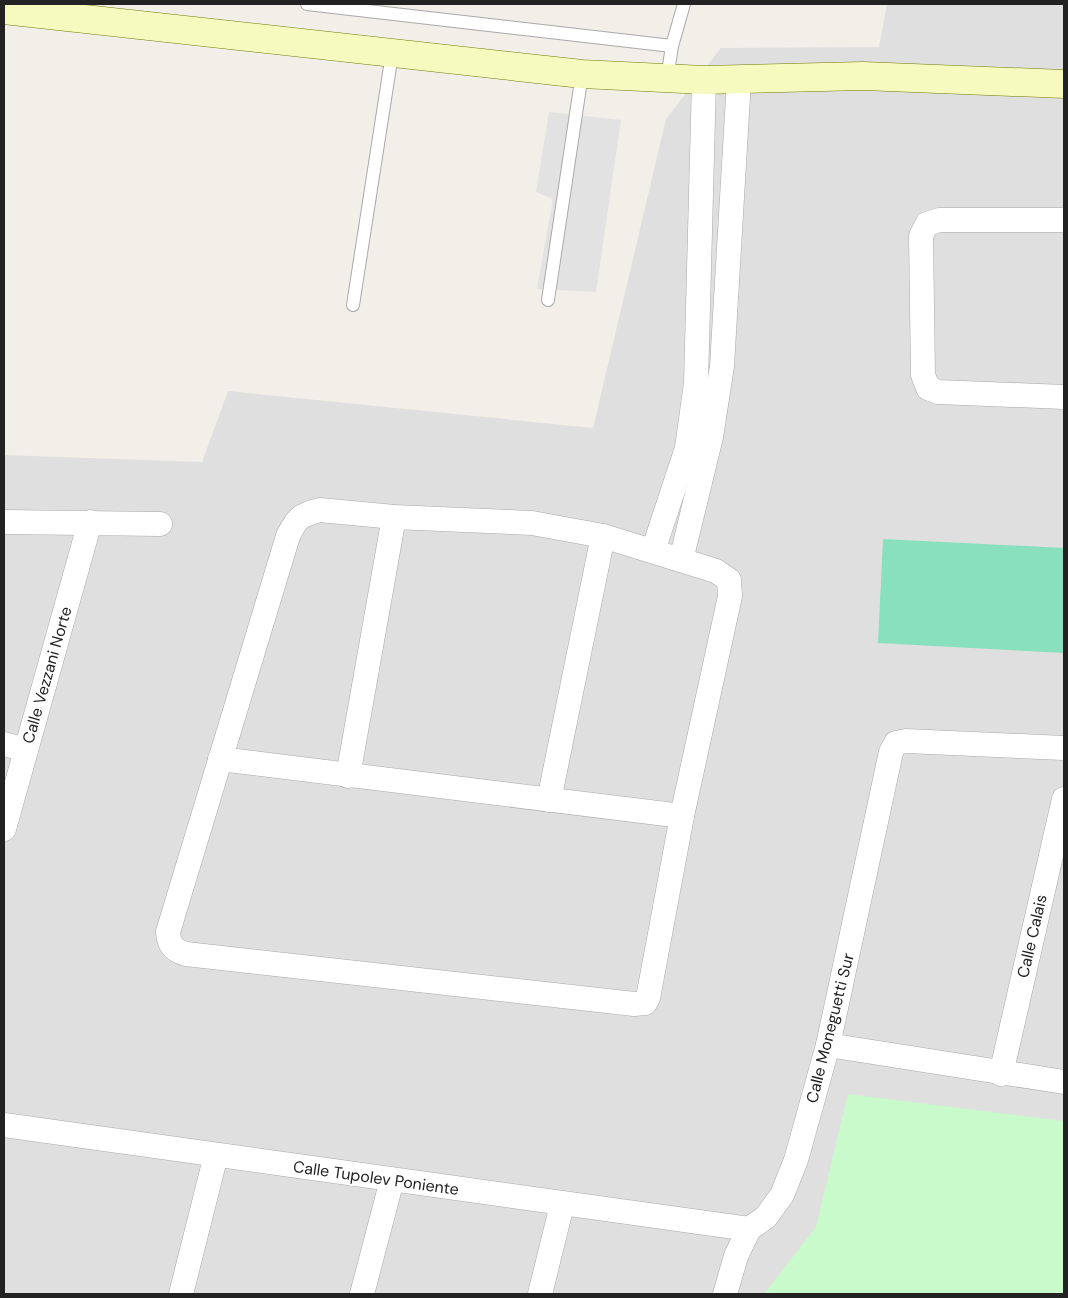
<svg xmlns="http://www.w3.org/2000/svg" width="1068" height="1298" viewBox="0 0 1068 1298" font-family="'DM Sans',sans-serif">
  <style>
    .residential { fill: #e0dfdf }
    .park { fill: #c8facc }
    .pitch { fill: #88e0be }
    .parking { fill: #e2e2e2 }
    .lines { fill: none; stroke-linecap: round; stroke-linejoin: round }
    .lane-casing { stroke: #a9a9a9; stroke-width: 14 }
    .street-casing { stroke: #a9a9a9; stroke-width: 25 }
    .secondary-casing { stroke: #707d05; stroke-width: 29 }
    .lane { stroke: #fff; stroke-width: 12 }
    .street { stroke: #fff; stroke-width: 24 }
    .secondary { stroke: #f7fabf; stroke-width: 28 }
    .labels { text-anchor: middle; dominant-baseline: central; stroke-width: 4; stroke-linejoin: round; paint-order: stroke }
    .street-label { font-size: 16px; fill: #222; stroke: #fff }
  </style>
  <rect width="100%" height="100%" fill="#f2efe9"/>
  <polygon class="residential" points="887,4 1064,4 1064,1294 4,1294 4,455 202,462 228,391 593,428 666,119 721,48 879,47"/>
  <polygon class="park" points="848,1094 1064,1121 1064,1294 764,1294 816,1227"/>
  <polygon class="pitch" points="883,539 1064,548 1064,653 878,643"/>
  <polygon class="parking" points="549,112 621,120 596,292 537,289 553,199 536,192"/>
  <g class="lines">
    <g class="lane-casing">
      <g id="lane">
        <polyline points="307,4 672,46"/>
        <polyline points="667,79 672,46 684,4"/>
        <polyline points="548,300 582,74"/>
        <polyline points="353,305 392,54"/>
      </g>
    </g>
    <g class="street-casing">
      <g id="street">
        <polyline points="1064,220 939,220 927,224 921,236 923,375 928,388 938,392 1064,397"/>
        <path d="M320 510 394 517 532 523 603 536 716 571 729 580 730 596 682 816 648 998 645 1003 634 1004 186 954C173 950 169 945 168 932L288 536C297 518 300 515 320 510Z"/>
        <polyline points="4,522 160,524"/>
        <polyline points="653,551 687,448 696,383 704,80"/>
        <polyline points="681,560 711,437 722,366 739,80"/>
        <polyline points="4,744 26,750"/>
        <polyline points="220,759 682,816"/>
        <polyline points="348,776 394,517"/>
        <polyline points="549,800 603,536"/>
        <polyline points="4,829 90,522"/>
        <polyline points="828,1045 1064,1082"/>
        <polyline points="1001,1074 1064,799"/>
        <polyline points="4,1125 749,1229"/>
        <polyline points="181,1294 216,1155"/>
        <polyline points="362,1294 392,1180"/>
        <polyline points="540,1294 562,1205"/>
        <polyline points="725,1294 736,1256 749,1229 766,1217 782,1195 796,1160 828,1045 891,752 896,743 906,741 1064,748"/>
      </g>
    </g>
    <g class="secondary-casing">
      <polyline id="secondary" points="4,10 582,74 704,80 863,76 1064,84"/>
    </g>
    <use href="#lane" class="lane"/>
    <use href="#street" class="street"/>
    <use href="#secondary" class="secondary"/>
  </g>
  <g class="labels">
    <g class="street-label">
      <text transform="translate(47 675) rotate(-74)">Calle Vezzani Norte</text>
      <text transform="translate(1032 936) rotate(-77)">Calle Calais</text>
      <text transform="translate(830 1028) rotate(-76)">Calle Moneguetti Sur</text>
      <text transform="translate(376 1178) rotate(8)">Calle Tupolev Poniente</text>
    </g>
  </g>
  <rect width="1068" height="1298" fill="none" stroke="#222222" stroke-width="10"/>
</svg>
